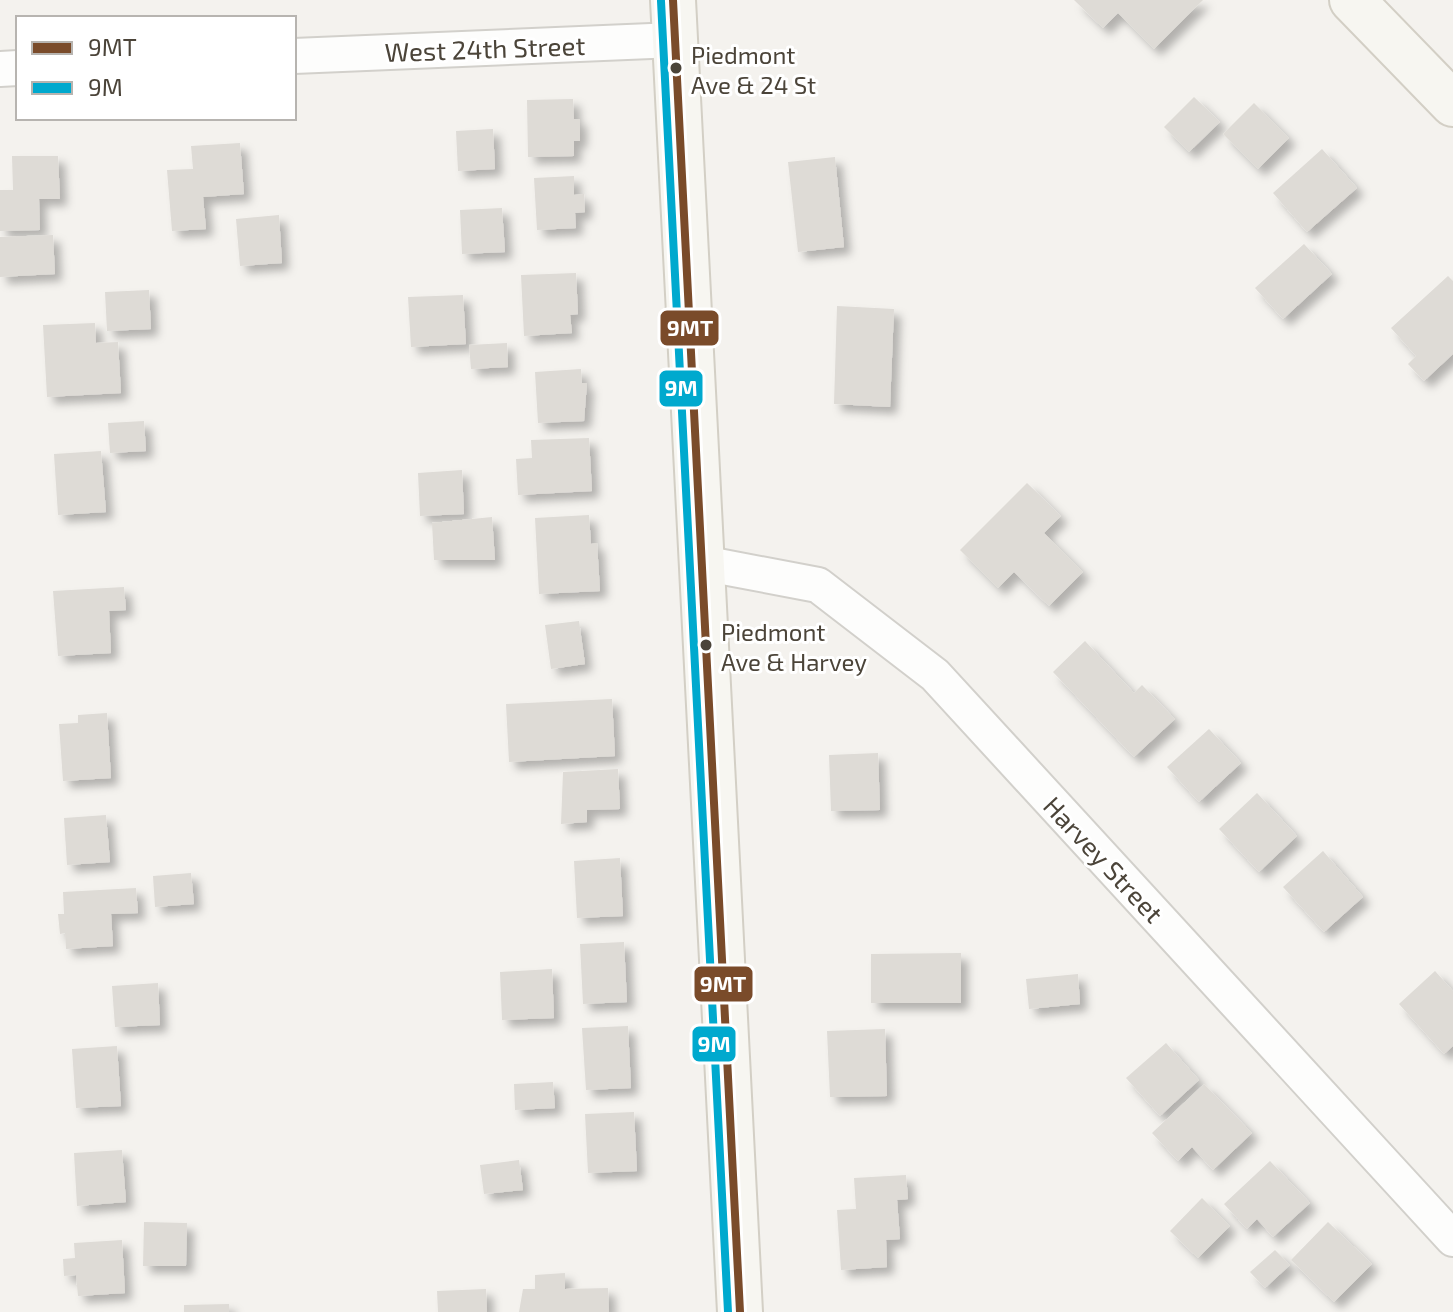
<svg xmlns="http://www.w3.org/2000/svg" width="1453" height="1312" viewBox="0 0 1453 1312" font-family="'Exo 2',sans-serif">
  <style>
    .building { fill: #dedbd6; filter: url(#shadow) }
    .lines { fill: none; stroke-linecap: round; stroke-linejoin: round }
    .street-casing { stroke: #d2d0cb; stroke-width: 38 }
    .secondary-casing { stroke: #d3cfc5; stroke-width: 48 }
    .street { stroke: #fdfdfc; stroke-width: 34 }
    .secondary { stroke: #f7f6f1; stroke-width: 44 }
    .bus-1-casing { stroke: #fff; stroke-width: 14 }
    .bus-2-casing { stroke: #fff; stroke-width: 14 }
    .bus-1 { stroke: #7a4b2a; stroke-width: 8 }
    .bus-2 { stroke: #00a9ce; stroke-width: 8 }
    .bus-dot { fill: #4b4439; stroke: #fff; stroke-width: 3 }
    .labels { text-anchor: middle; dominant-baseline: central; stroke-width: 6; stroke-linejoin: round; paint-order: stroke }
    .bus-label { font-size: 24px; fill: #4b4439; stroke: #fff; text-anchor: start }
    .street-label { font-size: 26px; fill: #4b4439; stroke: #fff }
    .line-badge { stroke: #fff; stroke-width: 3 }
    .badge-label { font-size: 22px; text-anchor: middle; font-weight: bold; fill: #fff }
  </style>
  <defs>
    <filter id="shadow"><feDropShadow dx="7" dy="7" stdDeviation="4" flood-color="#0004"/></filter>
  </defs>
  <rect width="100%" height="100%" fill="#f4f2ee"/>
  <g class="building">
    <polygon points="1074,0 1203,0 1154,49 1118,13 1103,28"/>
    <polygon points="1194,97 1220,122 1189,152 1164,127"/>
    <polygon points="573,99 574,119 580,119 580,141 574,141 574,156 528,157 527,100"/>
    <polygon points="1254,103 1289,138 1258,169 1223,134"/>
    <polygon points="493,129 495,169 458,171 456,131"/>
    <polygon points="240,143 244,194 203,197 206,229 172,231 167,170 193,169 191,146"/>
    <polygon points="1322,149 1357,188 1307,232 1273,193"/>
    <polygon points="12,156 58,156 60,199 39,199 40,230 0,231 0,190 13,190"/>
    <polygon points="835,157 844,247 798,252 788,162"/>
    <polygon points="574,176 574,195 584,194 585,212 575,213 576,228 537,230 534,178"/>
    <polygon points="502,208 505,252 462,254 460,210"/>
    <polygon points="279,215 282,263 240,266 236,219"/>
    <polygon points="53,235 55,274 0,277 0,237"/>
    <polygon points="1304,244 1332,274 1283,319 1255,288"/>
    <polygon points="576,273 578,314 570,315 572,333 524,336 521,275"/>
    <polygon points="1448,276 1453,281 1453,354 1424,381 1408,364 1416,356 1391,328"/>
    <polygon points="149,290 151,329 107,331 105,292"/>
    <polygon points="463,295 466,344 411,347 408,297"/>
    <polygon points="837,306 894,309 890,407 834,404"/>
    <polygon points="95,323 96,343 118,342 121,393 47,397 43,325"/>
    <polygon points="507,343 508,367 471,369 469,345"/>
    <polygon points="581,369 582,383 587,383 584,421 538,423 535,372"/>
    <polygon points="144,421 146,451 110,453 108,423"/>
    <polygon points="589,438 592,491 518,495 516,459 532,458 531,440"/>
    <polygon points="101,451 106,512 58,515 54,454"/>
    <polygon points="462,470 464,514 420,516 418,473"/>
    <polygon points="1027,483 1061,516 1044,533 1083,572 1049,606 1014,572 998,588 960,550"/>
    <polygon points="589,515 591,544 597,543 600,591 539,594 535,518"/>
    <polygon points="492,517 495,560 434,560 432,523"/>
    <polygon points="124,587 126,610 109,611 111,653 58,656 53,591"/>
    <polygon points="579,621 585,664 551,669 545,625"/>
    <polygon points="1085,641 1134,693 1142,685 1175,719 1134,757 1053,672"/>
    <polygon points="612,699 615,756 509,762 506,704"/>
    <polygon points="107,713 111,778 63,781 59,724 78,723 78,715"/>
    <polygon points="1209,729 1241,763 1199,802 1167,767"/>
    <polygon points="878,753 880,810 831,811 829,755"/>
    <polygon points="618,769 620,809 587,810 587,822 561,824 563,772"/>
    <polygon points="1257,793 1297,836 1259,872 1219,829"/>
    <polygon points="106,815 110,862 67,865 64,818"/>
    <polygon points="1323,851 1363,897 1324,932 1283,887"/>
    <polygon points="620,858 623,916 577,918 574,861"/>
    <polygon points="191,873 194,904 155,907 153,876"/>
    <polygon points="136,888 138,913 111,914 113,946 66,949 65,933 60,934 58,914 64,914 63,892"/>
    <polygon points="624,942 627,1002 583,1004 580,944"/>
    <polygon points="961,953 961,1003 871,1003 871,954"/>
    <polygon points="552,969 554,1018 502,1020 500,972"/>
    <polygon points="1435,971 1453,991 1453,1046 1444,1054 1399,1004"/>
    <polygon points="1078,974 1080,1004 1029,1009 1026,979"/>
    <polygon points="158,983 160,1025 115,1027 112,986"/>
    <polygon points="628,1026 631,1088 586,1090 582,1028"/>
    <polygon points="885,1029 887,1096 830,1097 827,1031"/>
    <polygon points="1166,1043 1199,1080 1160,1116 1126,1078"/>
    <polygon points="117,1046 121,1106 76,1108 72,1049"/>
    <polygon points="553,1082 555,1108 515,1110 514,1084"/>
    <polygon points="1204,1084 1252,1133 1213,1170 1192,1147 1178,1161 1152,1133"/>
    <polygon points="634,1112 637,1171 588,1173 585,1114"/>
    <polygon points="122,1150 126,1202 77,1206 74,1153"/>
    <polygon points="519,1160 523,1190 484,1194 480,1165"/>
    <polygon points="1270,1161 1310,1203 1273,1237 1257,1219 1247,1229 1224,1204"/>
    <polygon points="906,1175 908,1199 897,1200 900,1239 886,1240 887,1267 841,1270 837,1210 856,1209 854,1178"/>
    <polygon points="1202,1198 1230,1226 1198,1258 1170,1231"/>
    <polygon points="144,1222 187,1223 186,1266 143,1266"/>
    <polygon points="1328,1222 1372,1264 1334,1302 1291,1260"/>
    <polygon points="122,1240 125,1293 78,1296 76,1275 64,1276 63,1259 75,1258 74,1243"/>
    <polygon points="1275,1250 1290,1265 1265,1288 1250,1272"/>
    <polygon points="565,1273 565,1289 608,1288 609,1312 519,1312 523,1289 535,1289 535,1275"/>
    <polygon points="486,1289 487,1312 438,1312 437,1291"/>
    <polygon points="229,1304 229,1312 184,1312 184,1305"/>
  </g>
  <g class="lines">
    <g class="street-casing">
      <g id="street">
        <polyline points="294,56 675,40"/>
        <polyline points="0,69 18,68"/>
        <polyline points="702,563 818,585 935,675 1453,1239"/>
      </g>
    </g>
    <g class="secondary-casing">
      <g id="secondary">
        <polyline points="673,0 740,1312"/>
        <polyline points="1352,0 1453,104"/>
      </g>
    </g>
    <use href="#street" class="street"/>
    <use href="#secondary" class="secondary"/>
    <g class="bus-1-casing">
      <polyline id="bus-1" points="673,0 740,1312"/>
    </g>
    <g class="bus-2-casing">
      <polyline id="bus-2" points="661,1 728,1312"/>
    </g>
    <use href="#bus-1" class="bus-1"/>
    <use href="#bus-2" class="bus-2"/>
  </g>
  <g class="bus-dot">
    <circle cx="676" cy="68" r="7"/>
    <circle cx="706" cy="645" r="7"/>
  </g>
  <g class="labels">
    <g class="bus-label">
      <text x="691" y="54">Piedmont<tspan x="691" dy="30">Ave &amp; 24 St</tspan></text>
      <text x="721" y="631">Piedmont<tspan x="721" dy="30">Ave &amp; Harvey</tspan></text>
    </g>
    <g class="street-label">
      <text transform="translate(485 48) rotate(-2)">West 24th Street</text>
      <text transform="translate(1104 859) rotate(47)">Harvey Street</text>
    </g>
  </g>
  <g class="line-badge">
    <rect x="659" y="309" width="61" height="38" rx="8" fill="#7a4b2a"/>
    <rect x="658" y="369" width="46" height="39" rx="8" fill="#00a9ce"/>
    <rect x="693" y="965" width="61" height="38" rx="8" fill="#7a4b2a"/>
    <rect x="691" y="1025" width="46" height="38" rx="8" fill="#00a9ce"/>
  </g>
  <g class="badge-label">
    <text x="690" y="336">9MT</text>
    <text x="681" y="396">9M</text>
    <text x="723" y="992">9MT</text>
    <text x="714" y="1052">9M</text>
  </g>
  <rect x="16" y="16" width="280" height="104" fill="#ffffff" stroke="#b7b4b0" stroke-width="2"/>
  <rect x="32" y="42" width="40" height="12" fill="#7a4b2a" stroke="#b7b4b0" stroke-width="2"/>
  <text x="88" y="56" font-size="24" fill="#4b4439">9MT</text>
  <rect x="32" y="82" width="40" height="12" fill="#00a9ce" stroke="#b7b4b0" stroke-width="2"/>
  <text x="88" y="96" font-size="24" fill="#4b4439">9M</text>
</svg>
